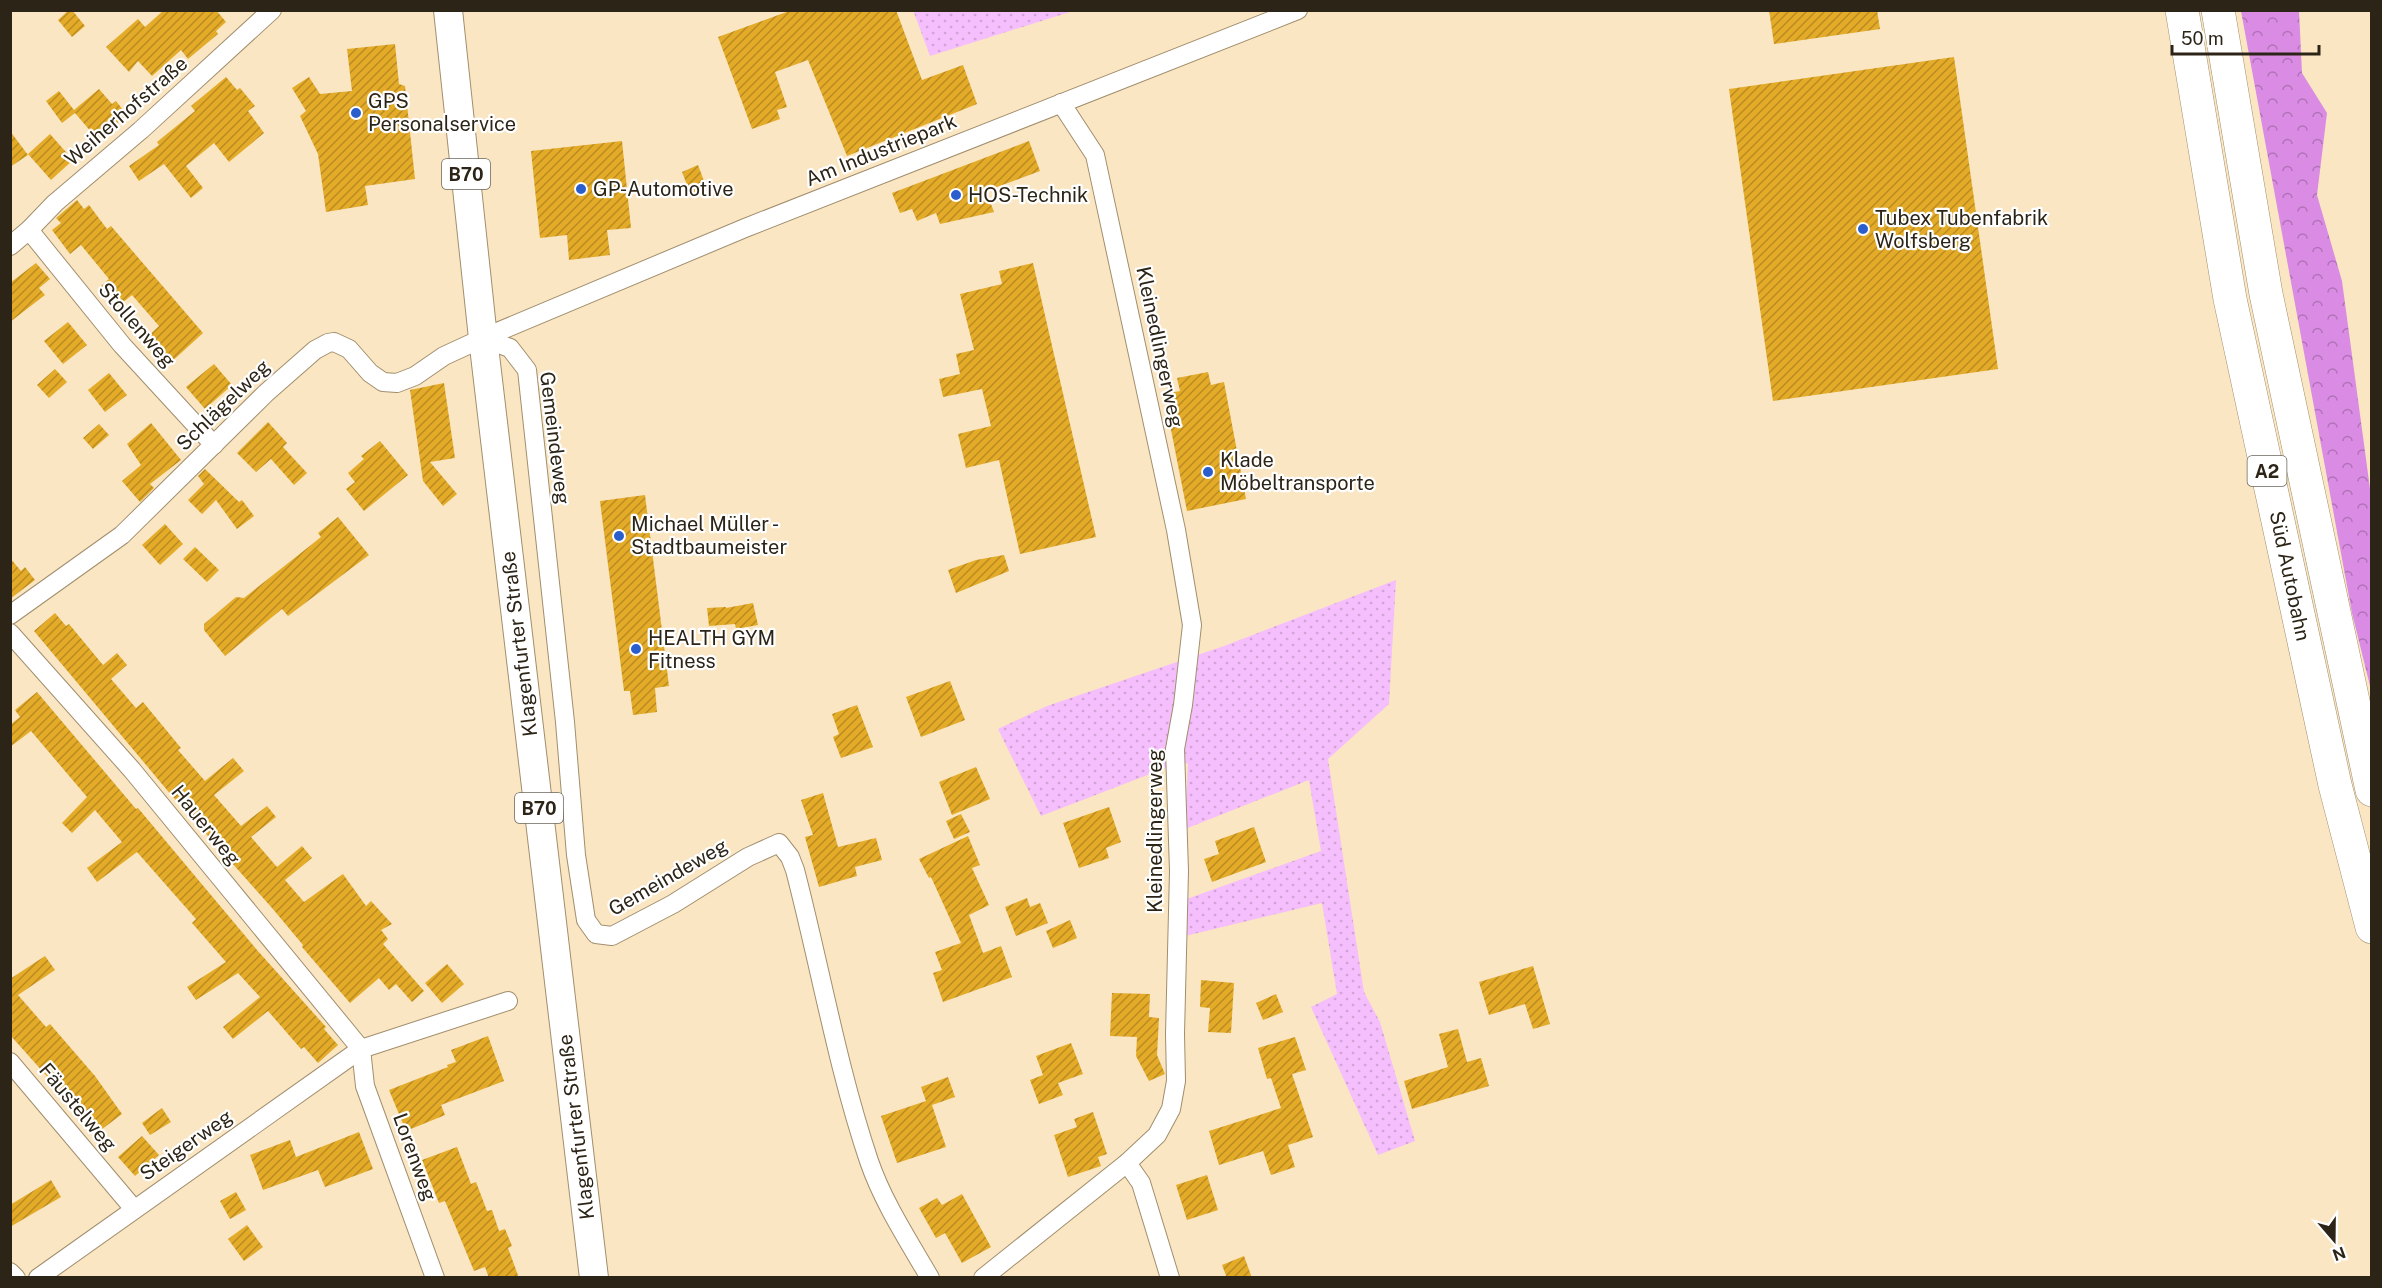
<svg xmlns="http://www.w3.org/2000/svg" width="2382" height="1288" viewBox="0 0 2382 1288" font-family="'Public Sans',sans-serif">
  <style>
    .grass { fill: url(#grass-dots) }
    .forest { fill: url(#forest-crowns) }
    .building { fill: url(#building-hatch) }
    .lines { fill: none; stroke-linecap: round; stroke-linejoin: round }
    .street-casing { stroke: #a18e6d; stroke-width: 20 }
    .primary-casing { stroke: #a18e6d; stroke-width: 30 }
    .highway-casing { stroke: #a18e6d; stroke-width: 34 }
    .street { stroke: #fff; stroke-width: 18 }
    .primary { stroke: #fff; stroke-width: 28 }
    .highway { stroke: #fff; stroke-width: 33 }
    .poi-dot { fill: #2a5ecc; stroke: #fff; stroke-width: 2 }
    .labels { text-anchor: middle; dominant-baseline: central; stroke-width: 4.5; stroke-linejoin: round; paint-order: stroke }
    .shield { fill: #fff; stroke: #6b665d; stroke-width: 1.5 }
    .shield-label { font-size: 18px; font-weight: bold; fill: #2c2417 }
    .poi-label { font-size: 20px; fill: #2c2417; stroke: #fff; text-anchor: start }
    .street-label { font-size: 20px; fill: #2c2417; stroke: #fff }
  </style>
  <defs>
    <pattern id="grass-dots" width="8" height="8" patternUnits="userSpaceOnUse" patternTransform="scale(1.5)"><rect width="8" height="8" fill="#f5befc"/><path d="M2 2h.1M6 6h.1" fill="none" stroke="#d2a3d7" stroke-width="1.8" stroke-linecap="round"/></pattern>
    <pattern id="forest-crowns" width="20" height="18" patternUnits="userSpaceOnUse" patternTransform="scale(1.5)"><rect width="20" height="18" fill="#da8be4"/><path d="M2 6a3 3 0 1 1 6 0M12 15a3 3 0 1 1 6 0" fill="none" stroke="#b171b8"/></pattern>
    <pattern id="building-hatch" width="6" height="6" patternUnits="userSpaceOnUse" patternTransform="scale(1.5)"><rect width="6" height="6" fill="#e4ab28"/><path d="M-1 1l2-2M0 6l6-6M5 7l2-2" fill="none" stroke="#b98b21"/></pattern>
  </defs>
  <rect width="100%" height="100%" fill="#fae6c2"/>
  <g class="grass">
    <polygon points="913,10 1073,10 1073,11 930,56"/>
    <polygon points="1396,580 1389,704 1328,759 1364,992 1380,1022 1415,1141 1378,1155 1311,1007 1337,994 1322,903 1181,937 1181,901 1321,851 1309,780 1185,829 1188,763 1163,769 1041,816 998,729 1047,706 1224,646"/>
  </g>
  <polygon class="forest" points="2241,11 2299,11 2302,73 2327,113 2317,195 2342,281 2371,496 2371,690 2352,613"/>
  <g class="building">
    <polygon points="69,10 72,10 85,26 72,37 58,20"/>
    <polygon points="164,10 216,10 226,22 216,31 218,34 188,59 181,50 152,76 138,61 129,72 106,47 138,19 145,27"/>
    <polygon points="792,10 896,10 922,80 963,65 977,104 847,156 808,60 775,72 787,107 777,110 780,119 752,129 718,37"/>
    <polygon points="1769,10 1877,10 1880,29 1774,44"/>
    <polygon points="395,44 399,84 405,86 415,179 365,186 368,205 326,212 318,154 300,116 306,111 292,88 309,77 320,94 352,91 347,49"/>
    <polygon points="1954,57 1998,369 1773,401 1729,89"/>
    <polygon points="226,77 237,90 240,88 255,106 248,111 264,133 229,162 214,143 186,166 203,188 191,198 164,164 139,181 129,166 159,145 157,142 195,111 191,106"/>
    <polygon points="99,89 112,104 116,101 127,115 98,140 75,113 62,123 46,101 59,91 74,110"/>
    <polygon points="10,131 28,155 10,167"/>
    <polygon points="50,134 73,160 51,180 28,154"/>
    <polygon points="622,141 631,228 607,230 610,255 569,260 567,235 540,238 531,151"/>
    <polygon points="1029,141 1040,171 986,191 994,212 940,224 936,213 917,221 912,209 900,213 892,193"/>
    <polygon points="698,165 707,189 691,195 682,172"/>
    <polygon points="77,200 84,209 89,205 107,229 111,226 203,333 168,365 144,340 159,326 132,295 117,307 100,287 109,279 81,245 70,254 52,230 61,223 56,218"/>
    <polygon points="36,263 50,279 39,288 45,295 10,322 10,283"/>
    <polygon points="1033,263 1096,537 1020,554 999,460 966,468 958,434 991,426 982,389 943,397 939,379 960,374 956,354 974,350 960,294 1002,284 999,271"/>
    <polygon points="68,322 87,345 63,364 44,341"/>
    <polygon points="214,364 232,385 205,409 186,387"/>
    <polygon points="55,369 67,382 49,398 37,385"/>
    <polygon points="1208,372 1211,385 1224,382 1246,499 1187,511 1164,394 1180,391 1177,378"/>
    <polygon points="109,373 127,395 105,412 88,390"/>
    <polygon points="444,383 455,458 430,462 457,494 443,506 423,481 410,390"/>
    <polygon points="268,422 287,443 283,447 307,473 294,485 271,459 256,472 237,453"/>
    <polygon points="151,423 181,460 150,484 154,488 140,502 122,481 141,465 127,444"/>
    <polygon points="99,424 109,435 93,449 83,438"/>
    <polygon points="380,441 408,475 364,511 346,489 355,482 348,473 364,459 361,456"/>
    <polygon points="205,469 239,502 242,500 254,516 237,529 216,500 202,514 188,500 204,484 198,476"/>
    <polygon points="645,495 669,686 655,688 657,712 633,715 630,691 624,691 600,501"/>
    <polygon points="338,517 369,555 288,616 282,609 225,656 204,630 204,624 236,597 244,598 311,545 321,537 318,533"/>
    <polygon points="165,524 183,544 160,565 142,545"/>
    <polygon points="195,547 219,570 207,582 183,559"/>
    <polygon points="1004,555 1009,571 956,593 948,570 976,560"/>
    <polygon points="10,558 21,571 25,567 35,580 10,599"/>
    <polygon points="753,603 758,625 736,629 735,624 709,626 707,608 726,607 726,608"/>
    <polygon points="55,613 66,626 69,624 103,665 117,653 127,665 111,679 136,708 143,702 181,748 178,750 205,781 233,758 244,771 214,795 241,826 267,806 276,817 251,837 277,867 302,846 312,858 285,880 304,902 343,874 366,906 371,901 392,924 381,930 388,939 383,944 424,991 412,1002 396,984 389,990 379,978 350,1003 302,947 303,945 272,908 167,790 34,631"/>
    <polygon points="950,681 965,720 921,737 906,697"/>
    <polygon points="37,692 136,809 138,808 257,950 326,1027 324,1029 338,1045 318,1063 304,1047 301,1049 268,1011 233,1039 223,1027 260,997 238,973 196,1000 187,987 226,962 192,923 196,919 137,852 97,882 87,868 122,842 95,810 72,833 62,823 87,797 31,731 10,747 10,725 20,717 15,710"/>
    <polygon points="857,705 873,747 841,758 833,737 839,734 832,714"/>
    <polygon points="976,767 990,799 952,815 939,782"/>
    <polygon points="823,793 838,847 876,838 882,860 855,867 857,876 819,887 805,837 813,835 801,800"/>
    <polygon points="1109,807 1121,842 1106,848 1109,858 1079,868 1063,823"/>
    <polygon points="961,814 970,832 954,839 946,821"/>
    <polygon points="1254,827 1266,862 1212,882 1204,859 1219,854 1215,841"/>
    <polygon points="968,836 980,865 972,868 989,905 969,915 983,953 1001,946 1012,977 943,1002 933,973 942,970 935,952 961,943 931,877 929,878 919,859"/>
    <polygon points="1027,898 1030,907 1040,903 1048,923 1016,936 1005,907"/>
    <polygon points="1070,920 1077,938 1053,948 1046,931"/>
    <polygon points="45,956 55,970 18,995 46,1027 50,1024 95,1076 122,1114 97,1133 63,1091 61,1092 10,1035 10,979"/>
    <polygon points="447,964 464,984 442,1003 425,983"/>
    <polygon points="1533,966 1550,1024 1533,1029 1525,1004 1489,1015 1479,982"/>
    <polygon points="1201,980 1234,983 1231,1033 1208,1032 1210,1008 1200,1007"/>
    <polygon points="1112,993 1150,994 1149,1017 1159,1018 1157,1055 1165,1074 1149,1081 1136,1056 1137,1037 1110,1036"/>
    <polygon points="1276,994 1283,1012 1263,1020 1256,1003"/>
    <polygon points="1458,1029 1467,1062 1481,1058 1489,1086 1412,1109 1404,1081 1448,1067 1439,1034"/>
    <polygon points="488,1036 504,1081 441,1105 445,1115 406,1131 389,1090 448,1067 447,1065 456,1062 451,1050"/>
    <polygon points="1295,1037 1306,1070 1292,1074 1313,1137 1288,1145 1295,1167 1271,1175 1263,1151 1219,1165 1209,1131 1281,1108 1271,1078 1267,1079 1258,1048"/>
    <polygon points="1071,1043 1083,1074 1058,1083 1063,1095 1039,1104 1030,1080 1043,1075 1036,1056"/>
    <polygon points="948,1077 955,1097 932,1105 946,1147 897,1163 881,1116 926,1101 921,1087"/>
    <polygon points="162,1108 171,1122 150,1135 142,1123"/>
    <polygon points="1093,1112 1107,1154 1098,1157 1101,1166 1068,1177 1054,1135 1077,1127 1074,1119"/>
    <polygon points="359,1132 373,1169 325,1187 318,1170 263,1190 250,1155 290,1140 296,1157"/>
    <polygon points="142,1136 159,1155 135,1176 118,1157"/>
    <polygon points="457,1147 471,1184 476,1182 487,1211 492,1210 499,1231 505,1229 512,1246 508,1248 519,1278 489,1278 485,1267 474,1271 445,1201 439,1203 422,1160"/>
    <polygon points="1207,1175 1218,1210 1187,1220 1176,1185"/>
    <polygon points="51,1180 61,1197 10,1227 10,1205"/>
    <polygon points="236,1192 246,1210 230,1219 220,1201"/>
    <polygon points="962,1194 991,1247 962,1263 945,1233 936,1238 919,1208 937,1198 942,1205"/>
    <polygon points="247,1225 263,1247 244,1261 228,1239"/>
    <polygon points="1244,1256 1252,1278 1227,1278 1222,1265"/>
  </g>
  <g class="lines">
    <g class="street-casing">
      <g id="street">
        <polyline points="29,230 122,345 214,445"/>
        <polyline points="10,246 29,230 55,203 141,130 272,10"/>
        <path d="M483 338 510 348 527 370 565 722 576 855 586 920 596 934 612 936 673 904 748 857 779 843 790 857 795 870C820 966 837 1066 869 1161 883 1202 908 1240 930 1278"/>
        <polyline points="10,615 122,535 266,393 315,350 328,343 334,342 349,349 370,373 383,382 397,383 415,376 444,356 483,338 745,228 1298,10"/>
        <polyline points="10,633 132,770 361,1049"/>
        <polyline points="361,1049 365,1086 435,1278"/>
        <polyline points="10,1062 134,1209"/>
        <polyline points="1127,1163 1141,1183 1170,1278"/>
        <polyline points="10,1272 16,1278"/>
        <polyline points="38,1278 361,1049 508,1001"/>
        <polyline points="983,1278 1127,1163 1157,1135 1171,1109 1176,1081 1175,1034 1179,871 1175,749 1183,705 1192,625 1176,530 1095,155 1061,103"/>
      </g>
    </g>
    <g class="primary-casing">
      <polyline id="primary" points="448,10 483,338 594,1278"/>
    </g>
    <g class="highway-casing">
      <g id="highway">
        <polyline points="2182,10 2230,299 2335,785 2372,927"/>
        <polyline points="2218,10 2266,294 2372,790"/>
      </g>
    </g>
    <use href="#street" class="street"/>
    <use href="#primary" class="primary"/>
    <use href="#highway" class="highway"/>
  </g>
  <g class="poi-dot">
    <circle cx="356" cy="113" r="6"/>
    <circle cx="581" cy="189" r="6"/>
    <circle cx="956" cy="195" r="6"/>
    <circle cx="1863" cy="229" r="6"/>
    <circle cx="1208" cy="472" r="6"/>
    <circle cx="619" cy="536" r="6"/>
    <circle cx="636" cy="649" r="6"/>
  </g>
  <g class="labels">
    <g class="shield">
      <rect x="442" y="159" width="48" height="30" rx="4.5"/>
      <rect x="2247.5" y="456" width="39" height="30" rx="4.5"/>
      <rect x="515" y="793" width="48" height="30" rx="4.5"/>
    </g>
    <g class="shield-label">
      <text x="466" y="174">B70</text>
      <text x="2267" y="471">A2</text>
      <text x="539" y="808">B70</text>
    </g>
    <g class="poi-label">
      <text x="368" y="101">GPS<tspan x="368" dy="23">Personalservice</tspan></text>
      <text x="593" y="189">GP-Automotive</text>
      <text x="968" y="195">HOS-Technik</text>
      <text x="1875" y="218">Tubex Tubenfabrik<tspan x="1875" dy="23">Wolfsberg</tspan></text>
      <text x="1220" y="460">Klade<tspan x="1220" dy="23">Möbeltransporte</tspan></text>
      <text x="631" y="524">Michael Müller -<tspan x="631" dy="23">Stadtbaumeister</tspan></text>
      <text x="648" y="638">HEALTH GYM<tspan x="648" dy="23">Fitness</tspan></text>
    </g>
    <g class="street-label">
      <text transform="translate(126 111) rotate(-41)">Weiherhofstraße</text>
      <text transform="translate(881 150) rotate(-22)">Am Industriepark</text>
      <text transform="translate(137 325) rotate(49)">Stollenweg</text>
      <text transform="translate(1160 347) rotate(78)">Kleinedlingerweg</text>
      <text transform="translate(223 405) rotate(-44)">Schlägelweg</text>
      <text transform="translate(555 438) rotate(83)">Gemeindeweg</text>
      <text transform="translate(2290 576) rotate(78)">Süd Autobahn</text>
      <text transform="translate(519 644) rotate(-97)">Klagenfurter Straße</text>
      <text transform="translate(206 825) rotate(51)">Hauerweg</text>
      <text transform="translate(1155 831) rotate(-90)">Kleinedlingerweg</text>
      <text transform="translate(668 877) rotate(-30)">Gemeindeweg</text>
      <text transform="translate(78 1107) rotate(50)">Fäustelweg</text>
      <text transform="translate(576 1127) rotate(-97)">Klagenfurter Straße</text>
      <text transform="translate(186 1145) rotate(-35)">Steigerweg</text>
      <text transform="translate(415 1157) rotate(70)">Lorenweg</text>
    </g>
  </g>
  <rect width="2382" height="1288" fill="none" stroke="#2c2417" stroke-width="24"/>
  <g transform="translate(2334 1240) rotate(160)" stroke="#ffffff" stroke-width="4.5" paint-order="stroke">
  <path d="M0-4.5L10 22L0 15L-10 22Z" fill="#2c2417"/>
  <text y="-9" font-size="16" font-weight="bold" text-anchor="middle" fill="#2c2417">N</text>
  </g>
  <path d="M2172 45v9h147v-9" fill="none" stroke="#2c2417" stroke-width="3"/>
  <text x="2181" y="45" font-size="18" fill="#2c2417" stroke="#ffffff" stroke-width="4.5" paint-order="stroke">50 m</text>
</svg>
